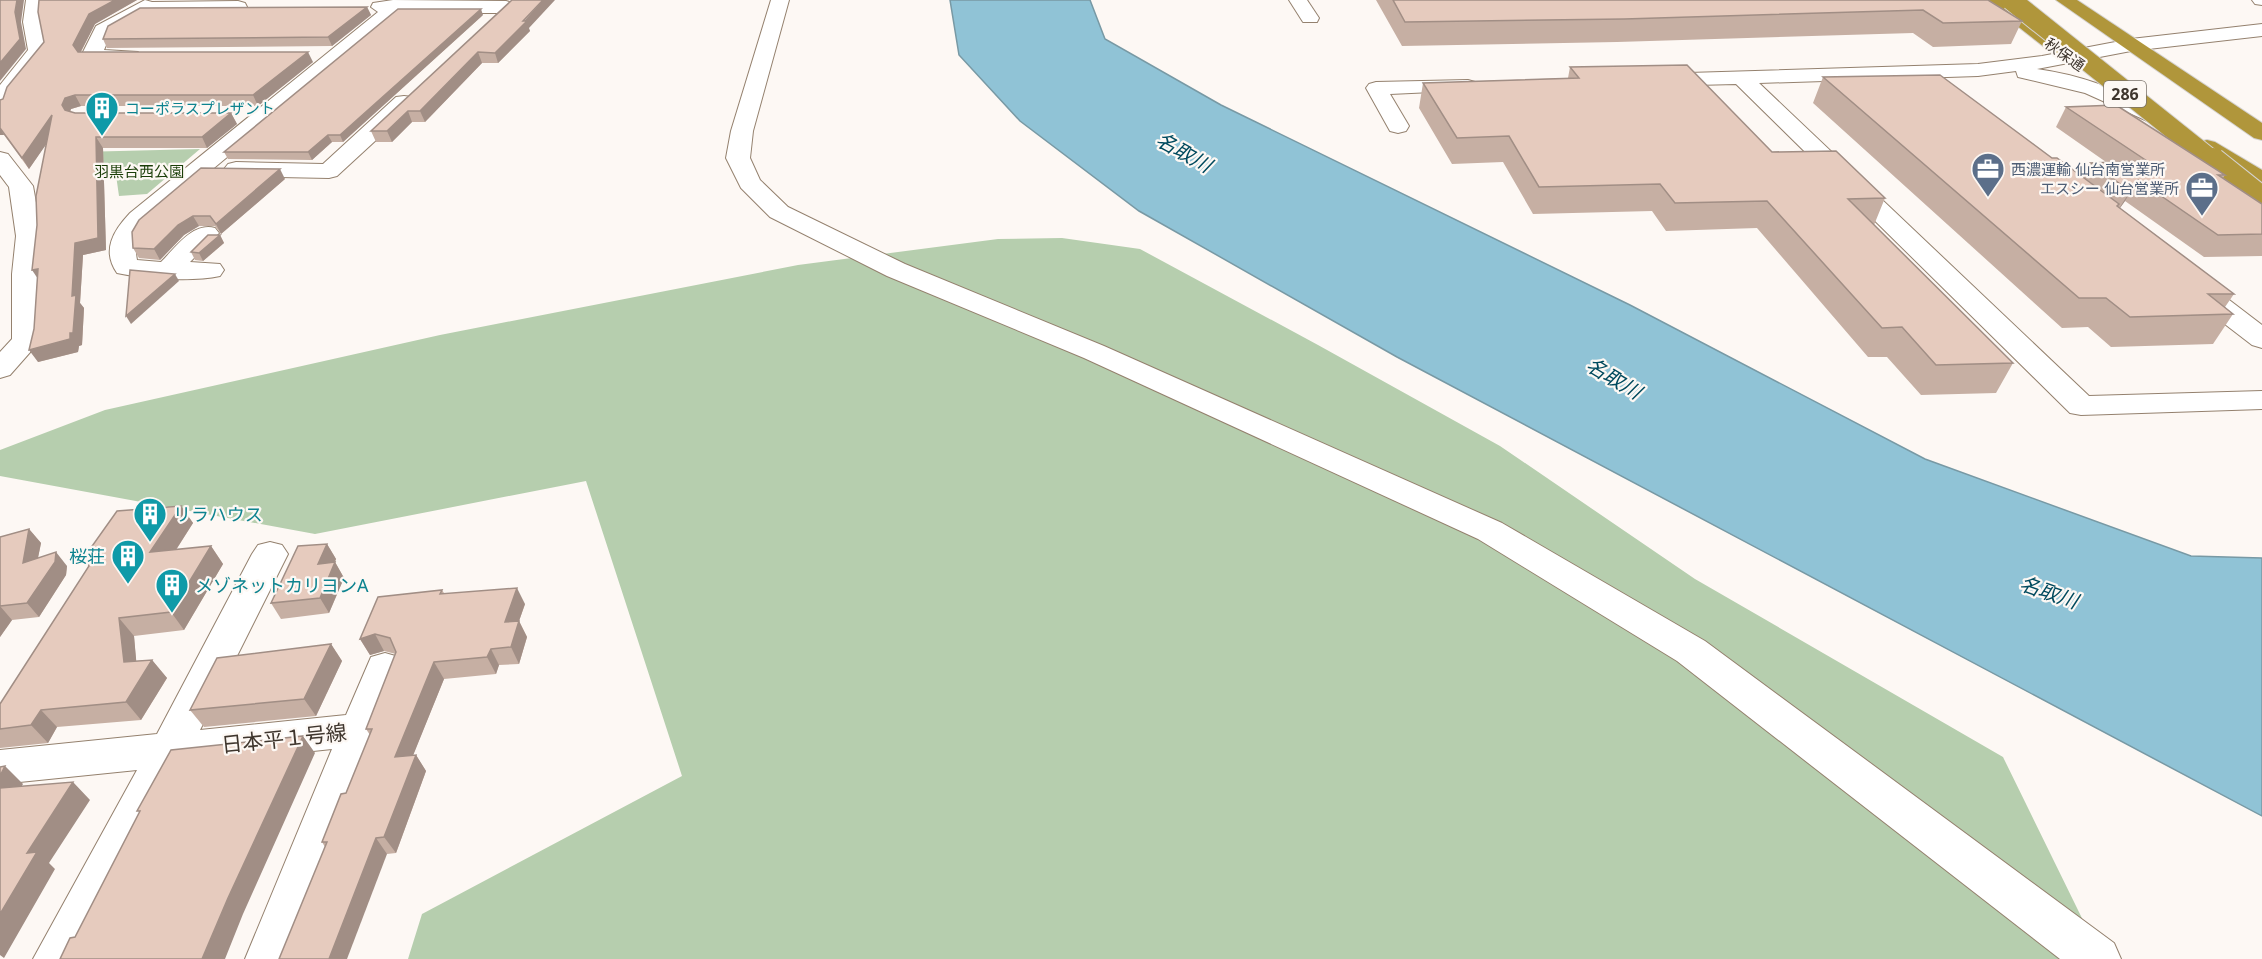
<svg xmlns="http://www.w3.org/2000/svg" width="2262" height="959" viewBox="0 0 2262 959" font-family="'Noto Sans','Noto Sans JP',sans-serif">
  <style>
    .green { fill: #b6ceae }
    .water { fill: #90c3d6; stroke: #7899a4; stroke-width: 1.5 }
    .lines { fill: none; stroke-linecap: round; stroke-linejoin: round }
    .minor-casing { stroke: #94816e; stroke-width: 2 }
    .highway-casing { stroke: #d5d3d1; stroke-width: 2 }
    .minor { fill: #fff; fill-rule: evenodd }
    .highway { fill: #b0963b; fill-rule: evenodd }
    .highway-bridge-far1-casing { stroke: #d5d3d1; stroke-width: 22; stroke-linecap: butt }
    .highway-bridge-casing { stroke: #d5d3d1; stroke-width: 28; stroke-linecap: butt }
    .highway-bridge-far1 { stroke: #b0963b; stroke-width: 20 }
    .highway-bridge { stroke: #b0963b; stroke-width: 26 }
    .wall { fill: #c6afa3 }
    .shaded-wall { fill: #a18e85 }
    .building { fill: #e6cbbe; stroke: #a18e85; stroke-width: 1.5 }
    .labels { text-anchor: middle; dominant-baseline: central; stroke-width: 4.5; stroke-linejoin: round; paint-order: stroke }
    .far-street-label { font-size: 15px; fill: #3f362e; stroke: #fdf8f4 }
    .far-culture-label { font-size: 15px; fill: #0d838f; stroke: #fdf8f4; text-anchor: start }
    .far-service-label { font-size: 15px; fill: #4e5e75; stroke: #fdf8f4; text-anchor: start }
    .far-park-label { font-size: 15px; fill: #1a3e08; stroke: #fdf8f4 }
    .shield { fill: #fdf8f4; stroke: #787069; stroke-width: 1.5 }
    .shield-label { font-size: 16px; font-weight: bold; fill: #3f362e }
    .culture-label { font-size: 18px; fill: #0d838f; stroke: #fdf8f4; text-anchor: start }
    .water-label { font-size: 20px; font-style: italic; fill: #004a5e; stroke: #fdf8f4 }
    .near-street-label { font-size: 21px; fill: #3f362e; stroke: #fdf8f4 }
  </style>
  <rect width="100%" height="100%" fill="#fdf8f4"/>
  <g class="green">
    <polygon points="200,149 147,194 119,196 116,175 98,173 79,152"/>
    <polygon points="1062,238 1140,249 1318,345 1500,446 1695,579 2003,757 2102,959 408,959 422,914 682,776 586,481 315,534 0,476 0,450 105,410 440,335 798,265 998,239"/>
  </g>
  <polygon class="water" points="950,0 1090,0 1105,39 1221,105 1630,305 1925,459 2191,556 2262,558 2262,816 1397,357 1139,211 1020,121 959,55"/>
  <g class="lines">
    <g class="minor-casing">
      <g id="minor">
        <polygon points="26,0 44,0 41,22 48,51 12,97 8,109 0,110 0,85 28,50 23,22"/>
        <polygon points="145,0 152,2 238,1 245,3 247,7 245,11 238,13 145,14 111,33 104,50 138,52 141,56 138,60 84,60 81,56 96,26"/>
        <path d="M393 0 506 1 513 3 515 7 513 11 506 13H400L148 223C137 236 134 244 137 260L161 262C176 247 193 222 215 228L219 233 190 262 220 264 224 270 220 276C193 282 144 279 117 273 101 250 114 230 130 213L378 12 371 7 373 3Z"/>
        <polygon points="771,0 789,0 753,131 750,158 760,180 788,207 905,264 1104,346 1502,523 1705,641 2114,943 2121,959 2060,959 1677,661 1478,539 1084,358 887,276 770,217 741,188 726,158 731,131"/>
        <polygon points="1289,0 1307,0 1319,18 1317,22 1303,22"/>
        <polygon points="2252,0 2262,0 2262,5 2255,4"/>
        <path d="M2262 24V36L2131 51 2037 69C2082 75 2123 91 2162 112L2165 117 2162 122 2154 124 2085 93 2018 77 2016 71 1978 76 1759 83 2089 396 2262 391V409L2081 415 2070 413 1736 84 1655 86 1648 84 1645 80 1648 76 1655 74 1978 64 2042 56 2131 39Z"/>
        <polygon points="1468,80 1475,82 1478,86 1475,90 1390,94 1409,126 1406,131 1398,133 1390,131 1366,88 1369,84 1376,82"/>
        <polygon points="404,96 412,97 415,102 412,107 337,176 329,178 236,176 228,174 224,169 228,164 236,162 323,164 396,97"/>
        <polygon points="0,152 8,154 33,186 42,236 38,274 40,341 10,375 0,378 0,352 12,339 12,274 16,236 9,187 0,175"/>
        <polygon points="2197,281 2207,283 2262,325 2262,348 2252,345 2187,295 2183,289 2187,283"/>
        <polygon points="270,542 282,545 288,554 200,730 346,715 371,657 385,653 399,657 404,668 293,959 245,959 332,749 182,765 82,959 33,959 137,770 0,784 0,750 157,734 252,554 258,545"/>
      </g>
    </g>
    <g class="highway-casing">
      <g id="highway">
        <polygon points="1984,0 2005,0 2074,53 2071,57 2057,57"/>
        <polygon points="2056,0 2077,0 2262,123 2262,140 2254,138"/>
        <polygon points="2207,140 2215,142 2262,170 2262,187 2254,185 2199,152 2196,147 2199,142"/>
      </g>
    </g>
    <use href="#minor" class="minor"/>
    <use href="#highway" class="highway"/>
    <g class="highway-bridge-far1-casing">
      <polyline id="highway-bridge-far1" points="2011,0 2214,162"/>
    </g>
    <g class="highway-bridge-casing">
      <polyline id="highway-bridge" points="2213,161 2262,200"/>
    </g>
    <use href="#highway-bridge-far1" class="highway-bridge-far1"/>
    <use href="#highway-bridge" class="highway-bridge"/>
  </g>
  <g class="wall">
    <polygon points="39,0 137,0 95,24 81,52 313,62 258,106 81,106 71,109 70,112 75,113 231,113 237,124 207,148 103,148 106,250 83,255 80,303 84,308 82,345 79,346 78,352 38,362 34,329 46,144 29,169 4,135 0,135 3,99 44,42"/>
    <polygon points="512,0 530,31 498,63 482,63 425,122 412,122 392,142 376,142 371,131"/>
    <polygon points="1376,0 1988,0 2022,21 2011,44 1933,47 1913,33 1617,42 1402,46"/>
    <polygon points="367,7 371,15 332,46 107,48 103,39"/>
    <polygon points="483,15 343,142 332,142 312,160 228,159 224,152"/>
    <polygon points="1570,67 1772,152 1885,198 1874,225 2013,363 1996,393 1921,395 1887,357 1868,357 1757,228 1666,231 1652,211 1533,214 1503,162 1452,164 1419,108 1423,83 1568,78"/>
    <polygon points="1823,77 2052,158 2083,177 2091,163 2106,162 2056,127 2066,107 2225,175 2223,178 2262,204 2262,256 2204,257 2125,201 2120,208 2234,294 2225,307 2233,314 2213,344 2111,347 2088,327 2062,328 1813,103"/>
    <polygon points="285,179 221,234 215,226 199,226 184,235 160,260 139,258 133,248 132,232"/>
    <polygon points="220,235 224,243 203,261 195,260 191,252"/>
    <polygon points="181,506 193,523 176,550 211,546 223,564 184,630 134,636 136,661 152,660 167,678 141,720 57,727 48,743 0,748 0,704"/>
    <polygon points="29,529 41,543 38,558 67,566 66,575 39,617 12,620 0,637 0,537"/>
    <polygon points="327,544 336,559 335,562 344,578 329,613 281,619 271,603"/>
    <polygon points="442,590 444,593 525,604 519,621 527,637 519,664 499,665 496,674 444,679 413,755 416,755 426,771 396,853 387,854 325,847 322,842 346,793 370,735 366,729 396,654 384,651 370,655 360,639"/>
    <polygon points="331,644 342,661 316,716 204,727 190,710"/>
  </g>
  <g class="shaded-wall">
    <polygon points="17,0 24,0 21,22 26,49 0,81 0,63 15,12"/>
    <polygon points="115,0 137,0 95,24 79,55 73,45 89,14"/>
    <polygon points="543,0 555,0 529,28 530,31 498,63 495,53"/>
    <polygon points="367,7 371,15 332,46 328,37"/>
    <polygon points="481,9 483,15 343,142 340,135"/>
    <polygon points="308,52 313,62 258,106 253,95"/>
    <polygon points="478,52 482,63 425,122 420,111"/>
    <polygon points="75,95 81,106 71,109 68,116 62,105 65,98"/>
    <polygon points="408,111 412,122 392,142 387,131"/>
    <polygon points="231,113 237,124 207,148 202,137"/>
    <polygon points="52,115 59,126 29,169 22,158"/>
    <polygon points="0,128 4,135 0,135"/>
    <polygon points="328,135 332,142 312,160 308,152"/>
    <polygon points="96,137 103,148 106,250 83,255 80,303 84,308 82,345 79,346 78,352 38,362 29,350 72,296 75,243"/>
    <polygon points="280,169 285,179 221,234 216,224"/>
    <polygon points="2138,180 2125,201 2117,212 2130,191"/>
    <polygon points="193,216 199,226 184,235 160,260 154,249 178,225"/>
    <polygon points="220,235 224,243 203,261 199,253"/>
    <polygon points="38,269 40,282 32,270"/>
    <polygon points="175,274 179,281 131,324 126,316"/>
    <polygon points="181,506 193,523 163,570 150,552"/>
    <polygon points="29,529 41,543 34,577 23,563"/>
    <polygon points="327,544 336,559 327,579 318,564"/>
    <polygon points="211,546 223,564 184,630 171,612"/>
    <polygon points="56,552 67,566 66,575 39,617 27,603"/>
    <polygon points="335,562 344,578 329,613 320,598"/>
    <polygon points="517,588 525,604 513,638 505,622"/>
    <polygon points="0,606 12,620 0,637"/>
    <polygon points="119,618 134,636 138,680 124,662"/>
    <polygon points="519,621 527,637 519,664 511,647"/>
    <polygon points="375,634 384,651 370,655 360,639"/>
    <polygon points="331,644 342,661 316,716 304,699"/>
    <polygon points="491,649 499,665 496,674 487,657"/>
    <polygon points="152,660 167,678 141,720 126,702"/>
    <polygon points="434,662 444,679 406,773 395,757"/>
    <polygon points="41,710 57,727 48,743 31,725"/>
    <polygon points="303,736 315,753 243,914 225,959 202,959 228,898"/>
    <polygon points="416,755 426,771 396,853 384,837"/>
    <polygon points="5,766 23,784 11,806 0,795 0,776"/>
    <polygon points="73,782 90,800 49,863 55,869 4,958 0,955 0,914 27,853"/>
    <polygon points="376,838 387,854 347,959 329,959"/>
  </g>
  <g class="building">
    <polygon points="0,0 17,0 15,12 20,39 0,63"/>
    <polygon points="39,0 115,0 89,14 73,45 78,52 308,52 253,95 75,95 65,98 62,105 65,110 75,113 231,113 202,137 96,137 98,238 75,243 72,296 76,295 73,333 70,333 70,339 29,350 34,329 38,269 32,270 37,225 36,196 52,115 22,158 0,128 0,100 3,99 7,87 44,42 38,12"/>
    <polygon points="512,0 543,0 523,21 527,21 495,53 478,52 420,111 408,111 387,131 371,131"/>
    <polygon points="1393,0 1988,0 2022,21 1943,23 1923,10 1624,19 1405,22"/>
    <polygon points="367,7 328,37 103,39 108,26 140,8"/>
    <polygon points="398,9 481,9 340,135 328,135 308,152 224,152"/>
    <polygon points="1687,65 1772,152 1836,151 1885,198 1848,199 2013,363 1936,365 1902,327 1882,328 1767,201 1675,203 1660,184 1539,187 1509,136 1457,138 1423,83 1579,78 1570,67"/>
    <polygon points="1940,75 2052,158 2057,158 2119,204 2117,206 2234,294 2208,294 2233,314 2130,317 2106,298 2079,298 1823,77"/>
    <polygon points="2116,105 2225,175 2218,175 2262,204 2262,234 2218,235 2138,180 2130,191 2091,163 2147,161 2066,107"/>
    <polygon points="201,168 280,169 216,224 210,216 193,216 178,225 154,249 133,248 132,232 139,220"/>
    <polygon points="208,235 220,235 199,253 191,252"/>
    <polygon points="130,270 175,274 126,316"/>
    <polygon points="181,506 150,552 211,546 171,612 119,618 124,662 152,660 126,702 41,710 31,725 0,729 0,704 89,566 85,556 117,511"/>
    <polygon points="29,529 23,563 56,552 55,562 27,603 0,606 0,537"/>
    <polygon points="327,544 318,564 335,562 320,598 271,603 298,546"/>
    <polygon points="517,588 505,622 519,621 511,647 491,649 487,657 434,662 395,757 416,755 384,837 376,838 329,959 279,959 327,842 322,842 341,794 346,793 372,729 366,729 396,652 390,638 375,634 360,639 378,597 442,590 440,594"/>
    <polygon points="331,644 304,699 190,710 217,658"/>
    <polygon points="303,736 228,898 202,959 60,959 70,938 75,937 140,811 137,811 171,750"/>
    <polygon points="5,766 0,776 0,767"/>
    <polygon points="73,782 27,853 37,852 0,914 0,788"/>
  </g>
  <defs>
    <g id="building-pin" transform="scale(1.725)"><path d="M0 17L-7.5 6A9.5 9.5 0 1 1 7.5 6Z" fill="#0f9aa8" stroke="#fdf8f4"/><path d="M-4-6H4V6H1V3H-1V6H-4ZM-2.5-4.3h1.7v1.8h-1.7ZM.8-4.3h1.7v1.8H.8ZM-2.5-1h1.7V.8h-1.7ZM.8-1h1.7V.8H.8Z" fill="#fff"/></g>
    <g id="office-pin" transform="scale(1.725)"><path d="M0 17L-7.5 6A9.5 9.5 0 1 1 7.5 6Z" fill="#5c6f8a" stroke="#fdf8f4"/><path d="M-6-3h4V-5.5h4V-3h4V5H-6ZM-1-4.5V-3h2v-1.5ZM-6 0V1H6V0Z" fill="#fff"/></g>
  </defs>
  <g fill-rule="evenodd">
    <use href="#building-pin" x="102" y="108"/>
    <use href="#office-pin" x="1988" y="169"/>
    <use href="#office-pin" x="2202" y="188"/>
    <use href="#building-pin" x="150" y="514"/>
    <use href="#building-pin" x="128" y="556"/>
    <use href="#building-pin" x="172" y="585"/>
  </g>
  <g class="labels">
    <g class="far-street-label">
      <text transform="translate(2065 54) rotate(35)">秋保通</text>
    </g>
    <g class="far-culture-label">
      <text x="125" y="108">コーポラスプレザント</text>
    </g>
    <g class="far-service-label">
      <text x="2011" y="169">西濃運輸 仙台南営業所</text>
      <text x="2179" y="188" text-anchor="end">エスシー 仙台営業所</text>
    </g>
    <g class="far-park-label">
      <text x="139" y="171">羽黒台西公園</text>
    </g>
    <rect class="shield" x="2104" y="81" width="42" height="26" rx="4.5"/>
    <g class="shield-label">
      <text x="2125" y="94">286</text>
    </g>
    <g class="culture-label">
      <text x="173" y="514">リラハウス</text>
      <text x="105" y="556" text-anchor="end">桜荘</text>
      <text x="195" y="585">メゾネットカリヨンA</text>
    </g>
    <g class="water-label">
      <text transform="translate(1184 152) rotate(29)">名取川</text>
      <text transform="translate(1614 378) rotate(31)">名取川</text>
      <text transform="translate(2049 592) rotate(19)">名取川</text>
    </g>
    <g class="near-street-label">
      <text transform="translate(284 738) rotate(-6)">日本平１号線</text>
    </g>
  </g>
</svg>
